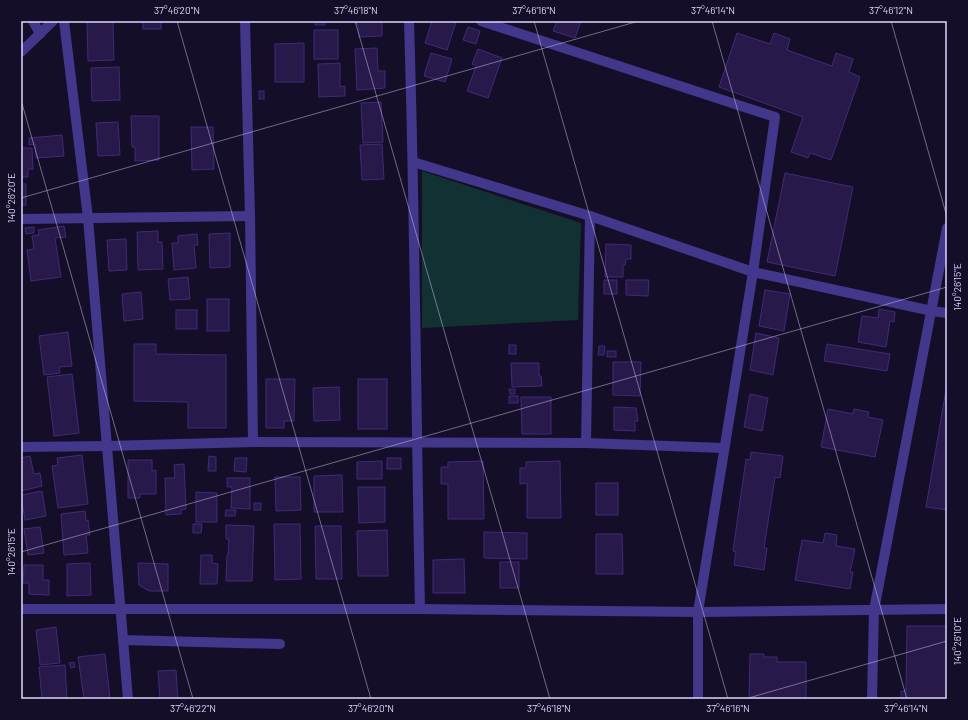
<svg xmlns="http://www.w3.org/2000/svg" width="968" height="720" viewBox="0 0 968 720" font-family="Barlow,sans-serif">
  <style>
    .green { fill: #113133 }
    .building { fill: #28194b; stroke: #412a78 }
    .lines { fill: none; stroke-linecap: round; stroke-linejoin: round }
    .minor { stroke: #42378a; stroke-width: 10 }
    .ticks { fill: none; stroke: #dfd6ff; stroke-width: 1; stroke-opacity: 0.45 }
    .neatline { fill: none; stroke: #dfd6ff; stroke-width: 1.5 }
    .ticks-label { font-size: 10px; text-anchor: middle; fill: #dfd6ff }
  </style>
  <rect width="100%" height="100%" fill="#150e29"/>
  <polygon class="green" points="422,171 581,223 578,320 422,328"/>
  <g class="building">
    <polygon points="87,21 113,21 114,60 88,61"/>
    <rect x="143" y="21" width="18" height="8"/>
    <rect x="315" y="21" width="10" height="4"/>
    <polygon points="356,21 382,21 382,36 359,37 358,24 356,24"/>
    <polygon points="432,21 451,21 456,22 447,50 425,43"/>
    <polygon points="557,21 581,21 575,38 553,31"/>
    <polygon points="468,27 480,31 476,44 463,40"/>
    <rect x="314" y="30" width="24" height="29"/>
    <polygon points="737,33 770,44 774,33 790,39 787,50 832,66 836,53 853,59 849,72 860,77 831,160 810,153 808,158 791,152 803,117 719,87"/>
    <polygon points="304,43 304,82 275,82 275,44"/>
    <polygon points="377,48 378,71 385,71 385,88 357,90 355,49"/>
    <polygon points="478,49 502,58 488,98 467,91 476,66 472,64"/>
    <polygon points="431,53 452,59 445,82 424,76"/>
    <polygon points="340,63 340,87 345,86 345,96 319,97 318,64"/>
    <polygon points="119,67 120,100 92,101 91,68"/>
    <rect x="259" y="91" width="5" height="8"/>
    <polygon points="381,102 383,142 363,143 361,103"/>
    <polygon points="131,116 159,116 159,160 135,161 135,147 132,147"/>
    <polygon points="118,122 120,155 98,156 96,123"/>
    <polygon points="191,127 213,127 214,169 192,170"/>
    <polygon points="62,135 64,156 36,158 35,144 29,145 29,138"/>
    <polygon points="382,144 384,179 362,180 360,145"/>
    <polygon points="21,148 32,148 33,169 28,169 28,177 21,177"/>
    <polygon points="785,173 853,187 835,276 767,262"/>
    <rect x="21" y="184" width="5" height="21"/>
    <polygon points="64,226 66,237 55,238 61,277 31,281 27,250 34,249 32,236 39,235 38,230"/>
    <polygon points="34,227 34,233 26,234 25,228"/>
    <polygon points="158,231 158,242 162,242 163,269 138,270 137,232"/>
    <polygon points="230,233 230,267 210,268 209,234"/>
    <polygon points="197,234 198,245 194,245 196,268 174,270 172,243 178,243 178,236"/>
    <polygon points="126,239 127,270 109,271 107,240"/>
    <polygon points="606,244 631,245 631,259 626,259 625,265 623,265 623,277 605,277"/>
    <polygon points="188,277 190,299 170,300 168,279"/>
    <rect x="604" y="280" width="13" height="14"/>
    <polygon points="626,280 649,280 648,296 626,295"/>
    <polygon points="765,290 790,294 784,331 759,326"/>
    <polygon points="141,292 143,319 124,321 122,294"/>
    <rect x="207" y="299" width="22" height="32"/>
    <polygon points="879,309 895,312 894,322 890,321 886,347 858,342 862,316 878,318"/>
    <rect x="176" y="310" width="21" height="19"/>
    <polygon points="68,332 72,366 59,367 60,373 44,375 39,336"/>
    <polygon points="756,333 779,338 773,375 750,370"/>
    <polygon points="134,344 156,344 156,354 226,355 226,428 188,428 188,402 134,401"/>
    <polygon points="827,344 890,354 887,371 824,361"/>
    <rect x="509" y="345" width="7" height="9"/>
    <polygon points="599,346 605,346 604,355 598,355"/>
    <rect x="607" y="351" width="9" height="6"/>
    <polygon points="613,362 641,362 640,396 613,395"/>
    <polygon points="511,363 539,363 539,376 541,376 542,386 512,387"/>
    <polygon points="72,374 79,433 54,436 47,377"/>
    <polygon points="266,379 295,379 294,421 284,421 284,428 266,428"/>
    <rect x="358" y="379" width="29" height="50"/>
    <polygon points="947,384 947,510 926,507"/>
    <polygon points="339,387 340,420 314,421 313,388"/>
    <polygon points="509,389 515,389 515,394 510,394"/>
    <polygon points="750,394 768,398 762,431 744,427"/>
    <rect x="509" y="396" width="9" height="7"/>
    <polygon points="521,397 551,397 551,434 522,434"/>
    <polygon points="614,407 636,408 638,421 635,421 635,431 614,430"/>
    <polygon points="828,409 853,414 854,409 869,412 868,417 883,420 875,457 821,447"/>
    <polygon points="751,452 783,456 780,478 775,477 764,548 767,548 764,570 734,565 736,552 733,551 746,459 750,460"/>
    <polygon points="82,455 88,504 58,508 52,466 58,465 57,458"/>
    <polygon points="30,456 34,474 40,473 42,486 21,491 21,458"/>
    <polygon points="209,456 216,457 216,471 208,471"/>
    <polygon points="235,458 247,458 246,472 234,471"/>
    <rect x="387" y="458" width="14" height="11"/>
    <polygon points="128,460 152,460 152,471 156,470 156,494 140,494 140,498 128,498"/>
    <polygon points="382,461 382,479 357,479 357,462"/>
    <polygon points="483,461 484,519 448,519 448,484 441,484 441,467 448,467 448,462"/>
    <polygon points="560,461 561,518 527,518 527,483 520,484 520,468 526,468 526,462"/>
    <polygon points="184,464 186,509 181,510 181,514 166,515 165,478 175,478 174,465"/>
    <polygon points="342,475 343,512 314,512 314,476"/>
    <polygon points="275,477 300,477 301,510 276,511"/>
    <polygon points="227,478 250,478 250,509 231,508 232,487 227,487"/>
    <rect x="596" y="483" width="22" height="32"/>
    <polygon points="358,487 385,487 385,522 359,523"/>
    <polygon points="42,491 46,516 25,520 21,495"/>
    <polygon points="196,492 217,493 217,522 196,522"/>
    <rect x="254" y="503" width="7" height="7"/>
    <polygon points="226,510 236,510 235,516 225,516"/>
    <polygon points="85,511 86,521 88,520 90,535 86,535 88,553 64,555 61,514"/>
    <polygon points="193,524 202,524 201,533 193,533"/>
    <polygon points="274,524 300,524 301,579 275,580"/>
    <polygon points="226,525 254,526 252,581 226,581 227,555 228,555 229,539 226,539"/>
    <polygon points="315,526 341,526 342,579 316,579"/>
    <polygon points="40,527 44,553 28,555 24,529"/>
    <polygon points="387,530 388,576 358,576 357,531"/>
    <polygon points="484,532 527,533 527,559 484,558"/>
    <polygon points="825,533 837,535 836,546 855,549 850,572 853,572 850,589 795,580 802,540 823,543"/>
    <polygon points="596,534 622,534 623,574 596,574"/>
    <polygon points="201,555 212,555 212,563 218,564 217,584 200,584"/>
    <polygon points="464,559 465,593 433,593 433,560"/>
    <rect x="500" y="562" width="19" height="26"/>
    <polygon points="90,563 91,595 67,596 67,564"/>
    <polygon points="138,563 168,564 168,591 149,591 139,585"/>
    <polygon points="24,565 43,565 43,580 49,580 49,595 29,594 29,583 23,583"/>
    <polygon points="907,626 947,626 947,699 901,699 901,691 906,691"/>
    <polygon points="56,627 60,663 40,665 36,630"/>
    <polygon points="105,654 110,698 84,699 78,657"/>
    <polygon points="750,654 764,654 764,657 777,657 777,662 806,662 806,699 749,699"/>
    <polygon points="74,662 75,667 71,668 69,663"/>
    <polygon points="65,665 67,699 42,699 39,667"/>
    <polygon points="176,670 178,699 160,699 158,671"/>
  </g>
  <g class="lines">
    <g class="minor">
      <polyline points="33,21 40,34"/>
      <polyline points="64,21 88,218 128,699"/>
      <polyline points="245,21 250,216 253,442"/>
      <path d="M409 21C415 217 416 413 420 609"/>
      <polyline points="481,21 775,117 753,272 698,612 698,699"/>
      <polyline points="21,52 53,21"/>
      <polyline points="413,162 590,216 753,272 932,311 947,313"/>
      <polyline points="21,219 250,216"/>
      <polyline points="586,443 590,216"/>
      <polyline points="21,447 107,446 253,442 586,443 724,448"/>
      <polyline points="21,609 420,609 698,612 947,609"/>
      <polyline points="123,640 280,644"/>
      <polyline points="872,699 874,610 947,228"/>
    </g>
  </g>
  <path class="ticks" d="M177 21 371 699M355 21 550 699M534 21 728 699M712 21 907 699M891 21 947 217M21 100 193 699M21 198 639 21M21 552 947 287M745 699 947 641"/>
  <rect width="968" height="720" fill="none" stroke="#150e29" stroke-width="44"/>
  <rect x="22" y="22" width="924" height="676" class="neatline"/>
  <g class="ticks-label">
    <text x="177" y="14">37°46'20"N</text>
    <text x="356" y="14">37°46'18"N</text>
    <text x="534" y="14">37°46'16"N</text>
    <text x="713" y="14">37°46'14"N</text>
    <text x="891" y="14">37°46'12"N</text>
    <text transform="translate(11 198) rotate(-90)" y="4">140°26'20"E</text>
    <text transform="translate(957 287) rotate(-90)" y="4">140°26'15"E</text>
    <text transform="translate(11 552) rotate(-90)" y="4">140°26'15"E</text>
    <text transform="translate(957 641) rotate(-90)" y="4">140°26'10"E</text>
    <text x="193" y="712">37°46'22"N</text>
    <text x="371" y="712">37°46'20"N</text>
    <text x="549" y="712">37°46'18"N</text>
    <text x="728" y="712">37°46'16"N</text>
    <text x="906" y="712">37°46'14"N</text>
  </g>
</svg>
